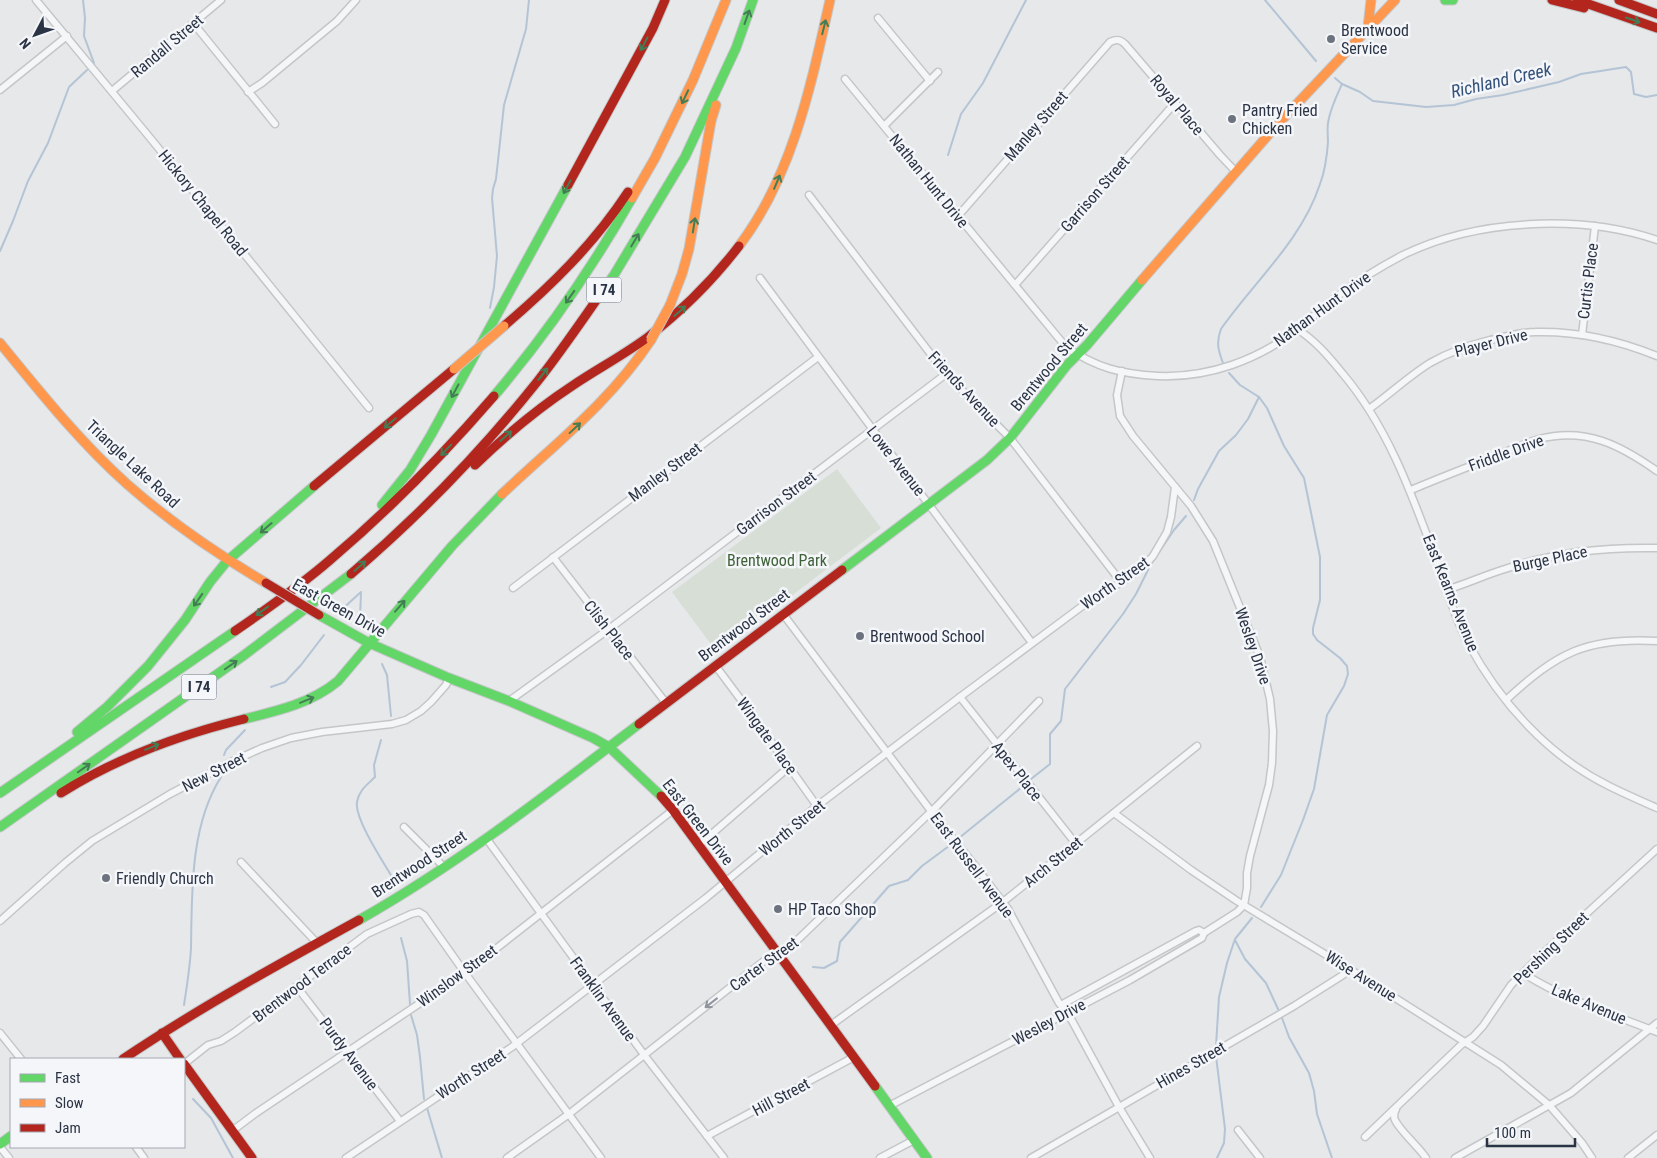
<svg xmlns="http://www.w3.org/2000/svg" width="1657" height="1158" viewBox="0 0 1657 1158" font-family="'Roboto Condensed',sans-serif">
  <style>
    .green { fill: #d6ded6 }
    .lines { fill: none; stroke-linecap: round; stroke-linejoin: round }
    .stream { stroke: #b4c4d5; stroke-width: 2 }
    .street-casing { stroke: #c4c6c8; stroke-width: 9 }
    .fast-casing { stroke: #c4c6c8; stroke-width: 11 }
    .slow-casing { stroke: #c4c6c8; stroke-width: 11 }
    .jam-casing { stroke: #c4c6c8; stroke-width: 11 }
    .street { stroke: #f5f6f7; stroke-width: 6 }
    .fast { stroke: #63d668; stroke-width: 9 }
    .slow { stroke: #ff974d; stroke-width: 9 }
    .jam { stroke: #b3261e; stroke-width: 9 }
    .slow-bridge-casing { stroke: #c4c6c8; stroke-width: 11; stroke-linecap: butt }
    .jam-bridge-casing { stroke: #c4c6c8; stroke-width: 11; stroke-linecap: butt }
    .slow-bridge { stroke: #ff974d; stroke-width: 9 }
    .jam-bridge { stroke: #b3261e; stroke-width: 9 }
    .oneway { stroke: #447d55 }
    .oneway2 { stroke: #90959e }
    .poi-dot { fill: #6c737f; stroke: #f4f6f9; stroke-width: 2 }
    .labels { text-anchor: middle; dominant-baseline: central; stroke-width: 5; stroke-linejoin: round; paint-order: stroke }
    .shield { fill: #f4f6f9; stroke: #676e7b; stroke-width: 1 }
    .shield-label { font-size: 15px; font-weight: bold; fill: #2b3445 }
    .poi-label { font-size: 16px; fill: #2b3445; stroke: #f4f6f9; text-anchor: start }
    .street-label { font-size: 16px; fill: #2b3445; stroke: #f4f6f9 }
    .park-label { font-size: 16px; fill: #3f6138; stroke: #f4f6f9 }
    .water-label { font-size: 18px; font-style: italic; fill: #34527a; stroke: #f4f6f9 }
  </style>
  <rect width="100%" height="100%" fill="#e6e8ea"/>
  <polygon class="green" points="837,469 881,528 717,652 672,592"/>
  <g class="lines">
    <g class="stream">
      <polyline points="83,0 85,18 84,36 94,63"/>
      <polyline points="1265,0 1316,61"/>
      <polyline points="1335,78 1342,84 1360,92 1373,101 1426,107 1454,105 1476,99 1503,95 1559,82 1581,74 1626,67 1631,72 1634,94 1646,97 1657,95"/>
      <polyline points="948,155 961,114 983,83 1026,0"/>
      <polyline points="0,251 13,221 28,181 48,143 69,87 87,70"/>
      <polyline points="490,308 494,287 497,256 492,198 493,189 496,179 504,105 526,29 529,0"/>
      <path d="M1223 363C1218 350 1216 342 1221 329 1254 282 1302 240 1320 184 1325 171 1327 156 1328 142 1328 136 1327 130 1328 123 1330 109 1336 97 1342 84"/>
      <polyline points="1229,373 1240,385 1259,397 1267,408 1284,446 1304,478 1320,557 1320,600 1313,628 1313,634 1317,640 1340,658 1347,666 1348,674 1344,686 1327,715 1314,789 1303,820 1281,875 1261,907"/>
      <polyline points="1194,500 1198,489 1219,451 1236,435 1248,419 1259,397"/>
      <polyline points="339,612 361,592"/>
      <polyline points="360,618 361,593"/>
      <polyline points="382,664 387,675 391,716"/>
      <polyline points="271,687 285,682 301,665 324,635"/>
      <path d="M381 740 374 765 375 777C367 785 359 790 357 802 354 819 386 866 395 882"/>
      <polyline points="224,755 226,750 245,730"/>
      <polyline points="1031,779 1050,764 1050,734 1061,721 1065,689 1123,614 1136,594 1151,564 1174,530 1186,516"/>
      <polyline points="959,838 1022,787"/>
      <polyline points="401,938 407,961 410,1004"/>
      <polyline points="1235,940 1245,959 1266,983 1278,1009"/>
      <polyline points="813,967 824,968 837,961 840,942 889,886 908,880 922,866 949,846"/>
      <path d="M184 1005C187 986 190 967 191 948 192 892 190 826 221 777"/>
      <polyline points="411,1015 417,1035 420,1057 424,1099"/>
      <polyline points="1282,1018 1289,1037 1309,1073 1314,1091 1317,1114 1332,1158"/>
      <polyline points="1216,1046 1219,997 1227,963 1235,939 1252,918"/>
      <polyline points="1216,1056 1225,1129 1224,1143 1217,1158"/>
      <polyline points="193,1099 211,1118 233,1158"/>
      <polyline points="427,1108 442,1158"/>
    </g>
    <g class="street-casing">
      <g id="street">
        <polyline points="36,0 151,139 369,408"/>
        <polyline points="878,18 930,81"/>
        <polyline points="194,24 275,124"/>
        <path d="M845 79 1066 347C1097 368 1121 374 1158 376 1209 378 1258 360 1298 329 1312 318 1325 305 1339 295 1359 280 1380 267 1403 255 1476 219 1580 214 1657 240"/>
        <polyline points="0,90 67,36"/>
        <polyline points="112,91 221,0"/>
        <polyline points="248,92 262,83 337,21 356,0"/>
        <polyline points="884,126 938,72"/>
        <polyline points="809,195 946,374 1010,438 1121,582"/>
        <path d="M958 216 1110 42C1116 39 1120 39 1125 44L1220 155 1236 172"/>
        <polyline points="760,278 1032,643"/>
        <polyline points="1015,285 1175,103"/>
        <path d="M1297 329C1316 341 1329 357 1343 374 1390 430 1413 498 1438 565 1447 591 1455 618 1468 643 1500 702 1548 756 1609 786 1625 794 1641 801 1657 808"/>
        <polyline points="1582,335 1595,226"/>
        <polyline points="1122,371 1117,395 1120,416 1133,436 1191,506 1213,541 1260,657 1270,699 1273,731 1272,763 1269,785 1250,856 1247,873 1247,888 1244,905 1237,912 1204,933"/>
        <path d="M1369 409C1390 394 1409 376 1430 363 1449 352 1470 345 1490 340 1505 337 1520 332 1535 332 1577 331 1618 340 1657 356"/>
        <path d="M1411 490C1439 478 1468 467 1496 456 1510 450 1525 443 1539 439 1586 427 1620 445 1657 471"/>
        <polyline points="553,557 666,703"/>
        <polyline points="513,588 818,357"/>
        <path d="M1446 590C1466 584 1485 575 1505 569 1557 552 1602 547 1657 548"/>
        <polyline points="783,614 931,811 972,862 1008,909 1059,1003 1070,1017 1119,1107 1150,1158"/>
        <polyline points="715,665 750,712 817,806"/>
        <polyline points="960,697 1076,844"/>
        <path d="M1506 700C1557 653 1586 637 1657 641"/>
        <polyline points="509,701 609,629 946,374"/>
        <polyline points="1114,813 1191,870 1237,901 1348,968 1501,1065 1549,1105 1582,1143 1592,1158"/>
        <polyline points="404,827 444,867"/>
        <polyline points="486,838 645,1056 724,1158"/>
        <polyline points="699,845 782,773"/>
        <polyline points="241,862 316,942"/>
        <polyline points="0,921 65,863 92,841 170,794 233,761 262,748 291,738 322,732 392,724 406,720 421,711 431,702 446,685 449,678"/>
        <path d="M1523 973C1561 998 1614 1015 1657 1032"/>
        <polyline points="297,987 400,1121"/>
        <polyline points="831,1025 1003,902 1197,746"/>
        <polyline points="0,1033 21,1059"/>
        <polyline points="184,1064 208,1045 221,1041 235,1032 367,934 411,914 419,912 424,915 465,973 601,1158"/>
        <polyline points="889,1106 1130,980 1202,938 1204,933 1199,930 1196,931 1061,1005"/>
        <path d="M1396 1109C1394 1113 1393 1116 1395 1120 1400 1131 1418 1146 1426 1158"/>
        <polyline points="1238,1130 1260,1158"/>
        <polyline points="232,1131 256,1113 465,973 673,810"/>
        <polyline points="707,1136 854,1057"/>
        <polyline points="1365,1137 1461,1045 1473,1037 1483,1026 1511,985 1538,958 1657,849"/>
        <polyline points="0,1147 9,1158"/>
        <polyline points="136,1147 144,1158"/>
        <polyline points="346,1158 512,1047 706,898 817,806 960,697 1085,604 1128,578 1145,565 1153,556 1167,532 1171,517 1175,487"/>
        <polyline points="507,1158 569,1114 769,957 787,950 937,806 1039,701"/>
        <polyline points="880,1158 914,1140"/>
        <polyline points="1031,1158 1294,1006 1343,975 1348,968"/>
        <polyline points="1455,1158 1571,1093 1657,1023"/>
        <polyline points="1628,1158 1657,1135"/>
      </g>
    </g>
    <g class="fast-casing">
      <g id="fast">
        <polyline points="1445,0 1453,0"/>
        <polyline points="602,292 614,275 685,157 736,48 753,0"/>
        <path d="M494 396C546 335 592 268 632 198"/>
        <polyline points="382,505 410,470 431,435 568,185"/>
        <polyline points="842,570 987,460 1010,438 1067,365 1087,345 1142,280"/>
        <polyline points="319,615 369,643 449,678 509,701 593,738 609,747 661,796"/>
        <path d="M244 719C277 711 312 703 338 681L452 546 502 494"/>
        <polyline points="77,732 107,707 148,666 185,620 210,582 227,561 314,486"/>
        <polyline points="0,793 235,631"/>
        <polyline points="0,827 243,656 351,574"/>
        <path d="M359 920C458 864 549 793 639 724"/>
        <polyline points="875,1086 927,1158"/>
        <polyline points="0,1144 11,1136"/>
      </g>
    </g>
    <g class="slow-casing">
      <g id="slow">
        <polyline points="1368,27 1371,0"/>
        <polyline points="632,198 655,158 693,80 726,0"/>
        <path d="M739 246C793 175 811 85 830 0"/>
        <polyline points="1142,280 1276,126 1395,0"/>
        <polyline points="670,305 682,274 689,249 711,121 716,105"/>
        <path d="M0 343C40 392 80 442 127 484 170 522 217 554 266 583"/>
        <path d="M502 494C556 443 609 403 651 340"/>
      </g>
    </g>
    <g class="jam-casing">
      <g id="jam">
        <polyline points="1552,0 1584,8"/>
        <polyline points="1577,0 1657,28"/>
        <polyline points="1619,0 1657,14"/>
        <polyline points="568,185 653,28 665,0"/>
        <path d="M504 326C551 286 594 244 628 192"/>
        <path d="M475 465C505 436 537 409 572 386 597 369 624 355 648 337 683 310 713 280 739 246"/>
        <polyline points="314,486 454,369"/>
        <path d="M351 574C419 516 481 452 537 382 560 353 581 322 602 292"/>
        <path d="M235 631C267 609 300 586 330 560 389 510 443 455 494 396"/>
        <polyline points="639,724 842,570"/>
        <path d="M61 793C118 757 179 735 244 719"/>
        <polyline points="661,796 673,810 875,1086"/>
        <polyline points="162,1033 180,1059"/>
        <path d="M123 1059C199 1008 279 964 359 920"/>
        <polyline points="184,1064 252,1158"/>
      </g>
    </g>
    <use href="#street" class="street"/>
    <use href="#fast" class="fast"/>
    <use href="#slow" class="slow"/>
    <use href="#jam" class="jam"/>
    <g class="slow-bridge-casing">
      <g id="slow-bridge">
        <polyline points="651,340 670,305"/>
        <polyline points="454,369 504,326"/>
      </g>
    </g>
    <g class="jam-bridge-casing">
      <polyline id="jam-bridge" points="266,583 319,615"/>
    </g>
    <use href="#slow-bridge" class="slow-bridge"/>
    <use href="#jam-bridge" class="jam-bridge"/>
  </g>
  <defs><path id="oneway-shaft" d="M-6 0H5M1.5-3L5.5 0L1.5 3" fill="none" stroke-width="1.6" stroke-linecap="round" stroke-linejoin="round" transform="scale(1.25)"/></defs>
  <g class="oneway">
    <use href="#oneway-shaft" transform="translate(747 17) rotate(-70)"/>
    <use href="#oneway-shaft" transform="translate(1633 20) rotate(19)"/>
    <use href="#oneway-shaft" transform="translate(824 27) rotate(-76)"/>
    <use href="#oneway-shaft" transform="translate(644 44) rotate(118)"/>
    <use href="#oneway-shaft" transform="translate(685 97) rotate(115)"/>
    <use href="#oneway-shaft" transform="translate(777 182) rotate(-67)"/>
    <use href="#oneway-shaft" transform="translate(567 187) rotate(118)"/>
    <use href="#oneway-shaft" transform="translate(694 225) rotate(-81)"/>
    <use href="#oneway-shaft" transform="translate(635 240) rotate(-59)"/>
    <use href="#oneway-shaft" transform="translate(570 297) rotate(125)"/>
    <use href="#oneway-shaft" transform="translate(680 311) rotate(-41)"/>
    <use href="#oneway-shaft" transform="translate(543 374) rotate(-52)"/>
    <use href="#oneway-shaft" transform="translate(455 391) rotate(118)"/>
    <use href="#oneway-shaft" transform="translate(390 423) rotate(140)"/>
    <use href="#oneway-shaft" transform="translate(575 428) rotate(-43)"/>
    <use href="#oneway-shaft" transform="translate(506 436) rotate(-41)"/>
    <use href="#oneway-shaft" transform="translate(446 450) rotate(134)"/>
    <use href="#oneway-shaft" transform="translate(266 528) rotate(139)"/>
    <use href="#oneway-shaft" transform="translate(360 566) rotate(-41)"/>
    <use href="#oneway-shaft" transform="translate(198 600) rotate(125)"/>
    <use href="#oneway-shaft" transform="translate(400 606) rotate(-49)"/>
    <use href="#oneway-shaft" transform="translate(262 611) rotate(144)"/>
    <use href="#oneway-shaft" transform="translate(231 665) rotate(-35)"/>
    <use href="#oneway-shaft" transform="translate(307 700) rotate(-22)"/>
    <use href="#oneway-shaft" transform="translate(152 747) rotate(-22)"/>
    <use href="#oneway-shaft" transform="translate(84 768) rotate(-35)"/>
  </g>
  <use class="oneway2" href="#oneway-shaft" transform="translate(711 1003) rotate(142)"/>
  <g class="poi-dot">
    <circle cx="1331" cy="39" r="5"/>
    <circle cx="1232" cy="119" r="5"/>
    <circle cx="860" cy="636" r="5"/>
    <circle cx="106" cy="878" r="5"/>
    <circle cx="778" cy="909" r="5"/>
  </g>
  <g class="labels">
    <g class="shield">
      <rect x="586.5" y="277.5" width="35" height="25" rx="4"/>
      <rect x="181.5" y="674.5" width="35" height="25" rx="4"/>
    </g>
    <g class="shield-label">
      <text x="604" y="290">I 74</text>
      <text x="199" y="687">I 74</text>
    </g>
    <g class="poi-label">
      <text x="1341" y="30">Brentwood<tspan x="1341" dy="18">Service</tspan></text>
      <text x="1242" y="110">Pantry Fried<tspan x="1242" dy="18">Chicken</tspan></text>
      <text x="870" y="636">Brentwood School</text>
      <text x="116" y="878">Friendly Church</text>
      <text x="788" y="909">HP Taco Shop</text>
    </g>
    <g class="street-label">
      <text transform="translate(167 46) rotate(-40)">Randall Street</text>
      <text transform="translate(1177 105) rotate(50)">Royal Place</text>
      <text transform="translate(1036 126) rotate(-49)">Manley Street</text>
      <text transform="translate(929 181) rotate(51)">Nathan Hunt Drive</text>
      <text transform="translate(1095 194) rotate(-49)">Garrison Street</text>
      <text transform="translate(203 203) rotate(51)">Hickory Chapel Road</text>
      <text transform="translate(1588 281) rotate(-83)">Curtis Place</text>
      <text transform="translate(1322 309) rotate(-36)">Nathan Hunt Drive</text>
      <text transform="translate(1491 343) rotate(-14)">Player Drive</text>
      <text transform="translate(1049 367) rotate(-50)">Brentwood Street</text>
      <text transform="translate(964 389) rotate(47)">Friends Avenue</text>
      <text transform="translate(1506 453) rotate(-20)">Friddle Drive</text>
      <text transform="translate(896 461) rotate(52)">Lowe Avenue</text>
      <text transform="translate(133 464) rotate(43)">Triangle Lake Road</text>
      <text transform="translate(665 472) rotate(-37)">Manley Street</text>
      <text transform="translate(776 503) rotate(-37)">Garrison Street</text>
      <text transform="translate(1550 559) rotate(-12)">Burge Place</text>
      <text transform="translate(1115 583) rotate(-35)">Worth Street</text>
      <text transform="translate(1451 593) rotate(68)">East Kearns Avenue</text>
      <text transform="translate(339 608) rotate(29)">East Green Drive</text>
      <text transform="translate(744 625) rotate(-37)">Brentwood Street</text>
      <text transform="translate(609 630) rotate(52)">Clish Place</text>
      <text transform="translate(1253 646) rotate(71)">Wesley Drive</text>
      <text transform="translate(767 736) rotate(54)">Wingate Place</text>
      <text transform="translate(1017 771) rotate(52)">Apex Place</text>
      <text transform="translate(214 772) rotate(-27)">New Street</text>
      <text transform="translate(698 822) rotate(52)">East Green Drive</text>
      <text transform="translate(792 828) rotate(-39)">Worth Street</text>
      <text transform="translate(1053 862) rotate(-39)">Arch Street</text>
      <text transform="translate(419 864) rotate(-33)">Brentwood Street</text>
      <text transform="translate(972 865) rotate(53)">East Russell Avenue</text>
      <text transform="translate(1551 948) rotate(-44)">Pershing Street</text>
      <text transform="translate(764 964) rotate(-36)">Carter Street</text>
      <text transform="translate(457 976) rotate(-36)">Winslow Street</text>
      <text transform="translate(1361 976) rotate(32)">Wise Avenue</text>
      <text transform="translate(302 983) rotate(-37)">Brentwood Terrace</text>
      <text transform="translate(603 999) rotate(54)">Franklin Avenue</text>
      <text transform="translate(1589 1004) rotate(23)">Lake Avenue</text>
      <text transform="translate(1049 1022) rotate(-28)">Wesley Drive</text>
      <text transform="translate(349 1054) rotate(53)">Purdy Avenue</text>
      <text transform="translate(1191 1065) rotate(-30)">Hines Street</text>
      <text transform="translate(471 1074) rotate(-33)">Worth Street</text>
      <text transform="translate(781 1097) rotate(-28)">Hill Street</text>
    </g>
    <g class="park-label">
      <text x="777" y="560">Brentwood Park</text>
    </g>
    <g class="water-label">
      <text transform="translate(1501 80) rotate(-13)">Richland Creek</text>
    </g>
  </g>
  <rect x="10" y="1058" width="175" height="90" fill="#f4f6f9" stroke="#a4a8b1"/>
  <rect x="20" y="1074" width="25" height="8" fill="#63d668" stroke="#a4a8b1"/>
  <text x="55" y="1083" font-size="15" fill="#2b3445">Fast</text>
  <rect x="20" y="1099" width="25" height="8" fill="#ff974d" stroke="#a4a8b1"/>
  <text x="55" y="1108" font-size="15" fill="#2b3445">Slow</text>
  <rect x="20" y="1124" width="25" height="8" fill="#b3261e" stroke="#a4a8b1"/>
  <text x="55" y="1133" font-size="15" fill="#2b3445">Jam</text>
  <g transform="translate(35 35) rotate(229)" stroke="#f4f6f9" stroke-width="4" paint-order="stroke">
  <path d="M0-4L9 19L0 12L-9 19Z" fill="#2b3445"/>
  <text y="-8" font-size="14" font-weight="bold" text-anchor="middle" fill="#2b3445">N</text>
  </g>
  <path d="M1487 1138v8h88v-8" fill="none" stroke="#2b3445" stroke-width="2.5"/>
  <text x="1494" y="1138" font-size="15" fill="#2b3445" stroke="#f4f6f9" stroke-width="4" paint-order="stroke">100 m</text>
</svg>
